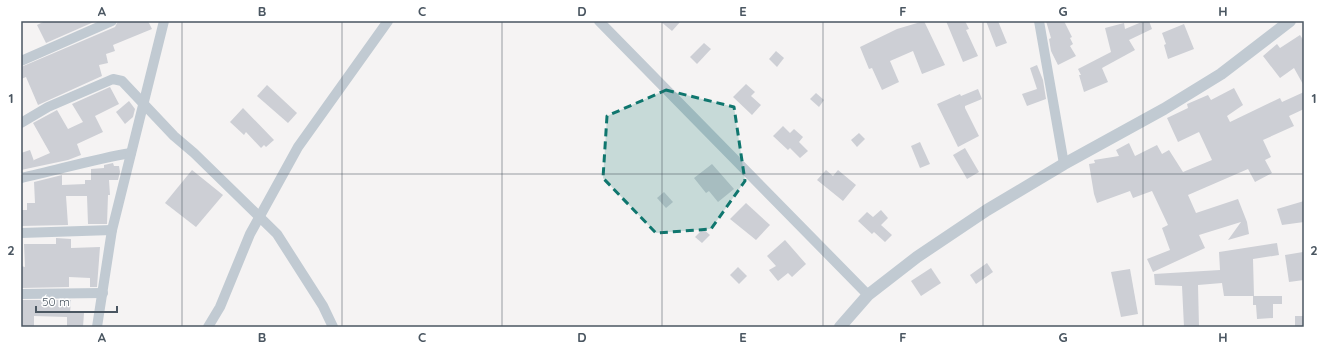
<svg xmlns="http://www.w3.org/2000/svg" width="1325" height="348" viewBox="0 0 1325 348" font-family="Quicksand,sans-serif">
  <style>
    .building { fill: #cdcfd5 }
    .lines { fill: none; stroke-linecap: round; stroke-linejoin: round }
    .minor { stroke: #c1cad2; stroke-width: 10 }
    .tertiary { stroke: #c1cad2; stroke-width: 12 }
    .marked { fill: #0f766e; fill-opacity: 0.2; stroke: #0f766e; stroke-width: 3; stroke-dasharray: 8 5; stroke-linejoin: round }
    .grid { fill: none; stroke: #4a5661; stroke-width: 1; stroke-opacity: 0.55 }
    .neatline { fill: none; stroke: #4a5661; stroke-width: 1.5 }
    .grid-label { font-size: 13px; text-anchor: middle; font-weight: bold; fill: #4a5661 }
  </style>
  <rect width="100%" height="100%" fill="#f5f3f3"/>
  <g class="building">
    <polygon points="45,21 96,21 46,43 37,25"/>
    <polygon points="118,21 148,21 152,29 113,45 115,51 106,54 108,63 99,65 102,76 38,105 26,77 21,79 21,67 115,27"/>
    <polygon points="660,21 681,21 672,31"/>
    <polygon points="924,21 945,65 922,74 913,51 890,61 899,82 882,90 872,68 869,69 860,47 897,29"/>
    <polygon points="946,21 965,21 969,29 966,30 978,56 963,62"/>
    <polygon points="986,21 998,21 1007,43 996,47"/>
    <polygon points="1046,21 1064,21 1072,37 1070,38 1073,44 1070,46 1076,56 1058,65 1051,51 1049,39 1051,38"/>
    <polygon points="1144,21 1149,21 1152,29 1129,40 1135,50 1102,68 1108,82 1084,92 1079,75 1081,75 1078,69 1111,52 1105,28 1124,23 1125,29"/>
    <polygon points="1184,24 1194,49 1168,59 1164,45 1166,44 1162,33"/>
    <polygon points="1300,35 1304,41 1304,86 1294,68 1280,78 1263,56 1277,44 1280,48"/>
    <polygon points="704,43 711,49 697,64 690,57"/>
    <polygon points="776,51 784,58 777,67 769,59"/>
    <polygon points="1037,65 1043,80 1046,99 1027,106 1022,94 1037,89 1030,68"/>
    <polygon points="746,84 755,92 751,96 761,105 752,115 733,97"/>
    <polygon points="267,85 297,113 288,123 257,96"/>
    <polygon points="110,87 119,104 95,116 103,132 77,144 81,155 68,160 21,170 21,153 30,150 34,161 34,160 50,153 33,123 57,110 68,129 83,122 72,104"/>
    <polygon points="1234,88 1243,105 1227,116 1230,122 1280,98 1282,102 1304,92 1304,109 1289,116 1294,126 1263,140 1271,157 1265,160 1272,173 1255,182 1248,169 1188,195 1196,213 1238,199 1247,222 1249,234 1228,240 1241,222 1199,235 1205,248 1153,272 1147,259 1170,250 1162,228 1168,225 1152,191 1133,198 1130,191 1097,203 1094,194 1089,164 1095,163 1094,160 1119,156 1116,150 1129,143 1135,156 1157,145 1162,154 1169,150 1183,172 1212,160 1199,132 1178,142 1167,118 1188,108 1187,104 1208,95 1211,100"/>
    <polygon points="978,89 982,99 965,106 965,108 979,136 958,147 937,104 960,94 961,96"/>
    <polygon points="816,93 824,100 819,107 810,99"/>
    <polygon points="129,101 135,109 133,117 125,124 116,112"/>
    <polygon points="243,108 274,140 266,147 264,145 261,148 246,132 244,135 230,122"/>
    <polygon points="783,126 790,133 794,129 803,137 799,142 808,151 800,158 790,148 788,150 773,136"/>
    <polygon points="859,133 865,139 857,147 851,140"/>
    <polygon points="920,142 930,164 920,168 911,146"/>
    <polygon points="965,148 979,172 967,179 953,155"/>
    <polygon points="113,163 114,166 119,166 120,172 118,180 109,180 110,195 108,195 107,224 88,224 87,196 66,196 68,225 21,226 21,210 27,210 27,203 35,203 34,182 62,175 62,185 85,184 85,180 91,180 91,169 104,168 104,165"/>
    <polygon points="712,164 734,189 718,202 709,191 706,193 694,178"/>
    <polygon points="192,170 223,195 196,227 165,203"/>
    <polygon points="826,170 833,176 838,170 856,185 843,201 817,180"/>
    <polygon points="664,192 673,202 666,208 657,198"/>
    <polygon points="1304,201 1304,222 1282,225 1277,209"/>
    <polygon points="746,203 770,225 756,240 730,219"/>
    <polygon points="881,210 888,218 881,225 892,235 885,242 874,232 872,234 858,221 867,212 873,217"/>
    <polygon points="703,229 710,235 702,243 695,237"/>
    <polygon points="56,238 71,239 71,248 100,247 97,287 90,287 90,278 69,277 69,287 21,288 21,266 25,267 24,244 56,244"/>
    <polygon points="785,240 806,264 792,277 788,273 778,281 769,270 776,266 767,256"/>
    <polygon points="1277,243 1279,255 1253,259 1254,296 1224,296 1222,283 1198,285 1199,327 1184,327 1182,286 1155,285 1154,274 1220,270 1219,252"/>
    <polygon points="1303,252 1304,280 1289,282 1285,255"/>
    <polygon points="987,263 993,272 976,284 970,275"/>
    <polygon points="738,267 747,276 739,284 730,275"/>
    <polygon points="931,268 941,283 921,296 911,281"/>
    <polygon points="1130,269 1138,314 1121,317 1111,272"/>
    <polygon points="1253,296 1282,296 1282,304 1273,304 1273,318 1257,319 1256,305 1253,305"/>
    <polygon points="21,300 71,300 70,313 84,313 83,327 67,327 67,317 34,316 34,326 21,326"/>
    <rect x="1295" y="316" width="9" height="11"/>
  </g>
  <g class="lines">
    <g class="minor">
      <polyline points="599,21 868,295"/>
      <polyline points="1039,21 1064,164"/>
      <polyline points="21,61 112,21"/>
      <polyline points="21,123 48,107 113,79 122,81 174,136 194,153 277,234 323,306 333,327"/>
      <path d="M21 178C58 170 94 159 131 153"/>
      <polyline points="21,233 112,230"/>
      <polyline points="21,294 103,293"/>
      <polyline points="97,327 112,230 164,21"/>
      <polyline points="208,327 220,307 250,234 298,147 388,21"/>
    </g>
    <polyline class="tertiary" points="840,327 868,295 917,257 987,210 1064,164 1164,109 1221,74 1290,21"/>
  </g>
  <path class="marked" d="M666 90 734 107 745 181 711 229 656 233 603 178 607 116Z"/>
  <path class="grid" d="M182 21V327M342 21V327M502 21V327M662 21V327M823 21V327M983 21V327M1143 21V327M21 174H1304"/>
  <rect width="1325" height="348" fill="none" stroke="#ffffff" stroke-width="44"/>
  <path d="M36 306v6h81v-6" fill="none" stroke="#4a5661" stroke-width="2"/>
  <text x="42" y="306" font-size="12" fill="#4a5661" stroke="#ffffff" stroke-width="3" paint-order="stroke">50 m</text>
  <rect x="22" y="22" width="1281" height="304" class="neatline"/>
  <g class="grid-label">
    <text x="102" y="16">A</text>
    <text x="262" y="16">B</text>
    <text x="422" y="16">C</text>
    <text x="582" y="16">D</text>
    <text x="743" y="16">E</text>
    <text x="903" y="16">F</text>
    <text x="1063" y="16">G</text>
    <text x="1223" y="16">H</text>
    <text x="11" y="103">1</text>
    <text x="1314" y="103">1</text>
    <text x="11" y="255">2</text>
    <text x="1314" y="255">2</text>
    <text x="102" y="342">A</text>
    <text x="262" y="342">B</text>
    <text x="422" y="342">C</text>
    <text x="582" y="342">D</text>
    <text x="743" y="342">E</text>
    <text x="903" y="342">F</text>
    <text x="1063" y="342">G</text>
    <text x="1223" y="342">H</text>
  </g>
</svg>
